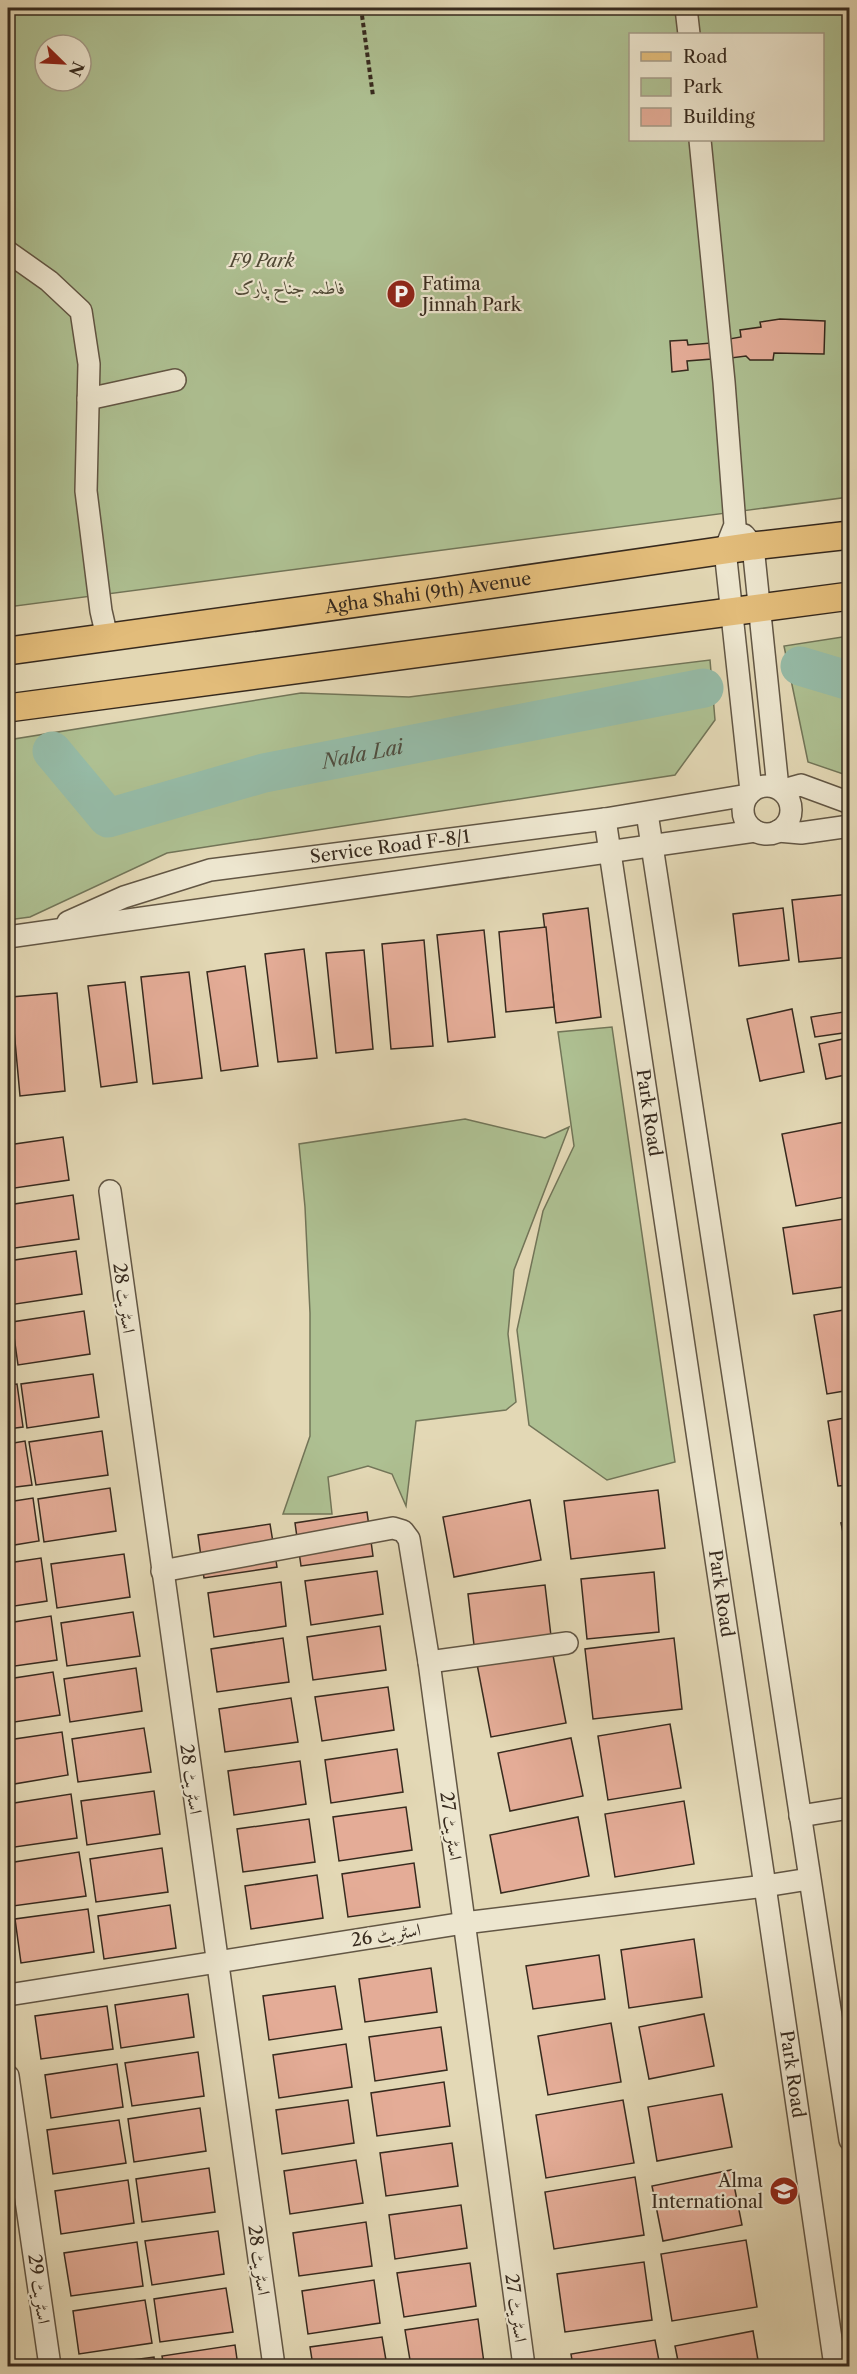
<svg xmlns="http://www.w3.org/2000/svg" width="857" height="2374" viewBox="0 0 857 2374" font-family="'Libre Caslon Text',Amiri,serif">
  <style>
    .green { fill: #aec092; stroke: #727558; stroke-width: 1.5; fill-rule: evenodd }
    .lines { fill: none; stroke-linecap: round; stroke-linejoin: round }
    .river { stroke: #96bba7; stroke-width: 39 }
    .building { fill: #e4ac97; stroke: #372a1e; stroke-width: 1.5 }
    .minor-casing { stroke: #625644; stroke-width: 24 }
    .major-casing { stroke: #372a1e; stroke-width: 30 }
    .path { stroke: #372a1e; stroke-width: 4; stroke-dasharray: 4.5 3; stroke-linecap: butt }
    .minor { stroke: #ede6cf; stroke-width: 21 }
    .major { stroke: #e2bc7a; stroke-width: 27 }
    .labels { text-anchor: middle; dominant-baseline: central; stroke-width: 4.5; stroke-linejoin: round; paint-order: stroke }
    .park-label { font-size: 18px; font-style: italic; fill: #4f4835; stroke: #ede6cf }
    .poi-label { font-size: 18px; fill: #372a1e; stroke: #ede6cf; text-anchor: start }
    .street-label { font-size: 18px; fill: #372a1e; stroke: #ede6cf }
    .water-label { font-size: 20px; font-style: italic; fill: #4f4e40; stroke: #ede6cf }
  </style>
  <rect width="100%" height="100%" fill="#e3d8b5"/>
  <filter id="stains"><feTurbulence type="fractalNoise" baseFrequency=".00333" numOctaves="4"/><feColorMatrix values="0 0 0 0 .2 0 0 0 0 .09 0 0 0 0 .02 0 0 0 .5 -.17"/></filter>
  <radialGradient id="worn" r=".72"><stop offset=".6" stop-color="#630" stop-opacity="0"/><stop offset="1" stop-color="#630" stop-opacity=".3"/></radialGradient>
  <g class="green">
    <path d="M8 8H849V497L8 607ZM630 34H822V140H630ZM45 45H81V81H45Z"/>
    <polygon points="849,636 850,636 849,776 808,762 784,646"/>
    <polygon points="710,660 715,720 675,775 167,853 30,917 8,920 8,740 301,693 409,697"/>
    <polygon points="612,1027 675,1462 607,1480 529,1425 517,1330 543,1211 574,1146 558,1032"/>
    <polygon points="465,1119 545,1138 569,1127 514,1270 508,1334 516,1402 506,1410 416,1421 406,1506 392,1474 368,1466 328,1477 332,1514 283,1514 310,1436 310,1313 305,1207 299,1144"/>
  </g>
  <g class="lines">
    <g class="river">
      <polyline points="800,666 850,681"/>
      <path id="s1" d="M52 751 108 818 264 773 704 688"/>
    </g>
  </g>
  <g class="building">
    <polygon points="780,319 825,321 824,354 774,353 773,360 750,360 746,356 731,358 729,339 741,337 740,330 761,327 760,322"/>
    <polygon points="687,340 688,345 711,343 712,359 687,361 688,370 672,372 670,341"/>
    <polygon points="850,894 850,957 799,962 792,900"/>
    <polygon points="588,908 601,1017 556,1023 543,914"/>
    <polygon points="783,908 789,960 739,966 733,914"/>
    <polygon points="546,927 554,1007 506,1012 499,932"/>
    <polygon points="484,930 495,1037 448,1042 437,935"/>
    <polygon points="424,940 433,1046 391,1049 382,944"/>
    <polygon points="304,949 317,1058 278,1062 265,954"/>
    <polygon points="364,950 373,1049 336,1053 326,953"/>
    <polygon points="245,966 258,1066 221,1071 207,972"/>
    <polygon points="189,972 202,1078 153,1084 141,977"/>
    <polygon points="125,982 137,1082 101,1087 88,986"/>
    <polygon points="57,993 65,1091 20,1096 11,997"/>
    <polygon points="792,1009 804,1072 760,1081 747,1019"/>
    <polygon points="850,1011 850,1032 815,1037 811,1017"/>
    <polygon points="848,1038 850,1074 826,1079 819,1044"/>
    <polygon points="850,1121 850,1196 796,1206 782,1134"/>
    <polygon points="63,1137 69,1180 8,1189 8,1145"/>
    <polygon points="73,1195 79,1239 8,1249 8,1205"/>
    <polygon points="850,1218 850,1286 793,1294 783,1228"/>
    <polygon points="76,1251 82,1294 9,1305 8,1261"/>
    <polygon points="850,1309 850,1390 827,1394 814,1315"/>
    <polygon points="84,1311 90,1354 18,1365 12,1322"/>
    <polygon points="8,1322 14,1365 8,1366"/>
    <polygon points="93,1374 99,1417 27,1428 21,1384"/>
    <polygon points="17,1384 23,1427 8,1429 8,1385"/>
    <polygon points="850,1417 850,1485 838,1486 828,1421"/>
    <polygon points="102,1431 108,1475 36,1485 29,1442"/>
    <polygon points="25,1441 32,1485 8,1488 8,1444"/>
    <polygon points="110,1488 116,1531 44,1542 38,1499"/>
    <polygon points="658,1490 665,1548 571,1559 564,1501"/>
    <polygon points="33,1498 39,1541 8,1546 8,1502"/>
    <polygon points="530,1500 541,1560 454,1577 443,1517"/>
    <polygon points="367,1512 373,1556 301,1566 295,1523"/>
    <polygon points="850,1522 850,1566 841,1523"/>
    <polygon points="270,1524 277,1567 204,1578 198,1535"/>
    <polygon points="124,1554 130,1597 57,1608 51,1564"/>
    <polygon points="41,1558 47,1601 8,1607 8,1563"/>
    <polygon points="377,1571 383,1614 311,1625 305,1581"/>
    <polygon points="654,1572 659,1632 587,1639 581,1579"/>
    <polygon points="281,1582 286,1626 214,1637 208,1593"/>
    <polygon points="545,1585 551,1636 474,1645 468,1594"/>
    <polygon points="133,1612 140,1656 67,1666 61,1623"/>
    <polygon points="51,1616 57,1660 8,1667 8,1623"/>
    <polygon points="380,1626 386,1670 313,1680 307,1637"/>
    <polygon points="283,1638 289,1682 217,1692 211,1649"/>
    <polygon points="674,1638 682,1709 593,1719 585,1649"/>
    <polygon points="552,1650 566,1723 491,1737 477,1664"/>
    <polygon points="136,1668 142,1711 70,1722 64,1679"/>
    <polygon points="53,1672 60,1715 8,1723 8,1679"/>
    <polygon points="388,1687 394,1730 322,1741 315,1697"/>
    <polygon points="291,1698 298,1742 225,1752 219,1709"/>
    <polygon points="670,1724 681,1788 608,1800 598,1736"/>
    <polygon points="144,1728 151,1772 78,1782 72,1739"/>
    <polygon points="62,1732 68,1775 8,1785 8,1740"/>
    <polygon points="571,1738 583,1796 510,1811 498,1753"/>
    <polygon points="397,1749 403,1792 331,1803 325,1760"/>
    <polygon points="300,1761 306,1804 234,1815 228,1771"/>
    <polygon points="154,1791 160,1834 87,1845 81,1801"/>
    <polygon points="71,1794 77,1838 8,1848 8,1804"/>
    <polygon points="684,1801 694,1864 615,1877 605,1814"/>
    <polygon points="406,1807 412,1850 339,1861 333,1817"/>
    <polygon points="578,1817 589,1876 501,1893 490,1835"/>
    <polygon points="309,1819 315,1862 243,1872 237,1829"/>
    <polygon points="162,1848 168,1892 96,1902 90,1859"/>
    <polygon points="79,1852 86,1896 13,1906 8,1863"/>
    <polygon points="414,1863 420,1907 348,1917 342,1874"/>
    <polygon points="317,1875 323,1918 251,1929 245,1886"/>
    <polygon points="170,1905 176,1948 104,1959 98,1916"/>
    <polygon points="88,1909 94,1952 21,1963 15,1919"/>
    <polygon points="694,1939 702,1997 629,2008 621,1950"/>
    <polygon points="599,1955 605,1999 533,2009 526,1966"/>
    <polygon points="431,1968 437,2012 365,2022 359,1979"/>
    <polygon points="335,1986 342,2029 269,2040 263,1996"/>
    <polygon points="188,1994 194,2037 121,2048 115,2005"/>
    <polygon points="107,2006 113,2049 41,2059 35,2016"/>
    <polygon points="704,2014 714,2066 649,2079 639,2027"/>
    <polygon points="611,2023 621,2082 548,2095 538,2036"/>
    <polygon points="441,2027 447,2070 375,2081 369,2037"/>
    <polygon points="346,2044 352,2087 279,2098 273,2055"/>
    <polygon points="198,2052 204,2096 132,2106 125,2063"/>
    <polygon points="117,2064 123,2107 51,2118 45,2075"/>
    <polygon points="444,2082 450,2126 377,2136 371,2093"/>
    <polygon points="722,2094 732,2147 657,2161 648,2107"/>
    <polygon points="348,2100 354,2143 282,2154 276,2110"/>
    <polygon points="623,2100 634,2163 546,2178 536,2115"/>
    <polygon points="200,2108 206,2151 134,2162 128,2119"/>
    <polygon points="119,2120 126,2163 53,2174 47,2130"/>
    <polygon points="452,2143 458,2186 386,2196 380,2153"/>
    <polygon points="356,2160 363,2203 290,2214 284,2171"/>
    <polygon points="209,2168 215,2212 142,2222 136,2179"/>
    <polygon points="731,2170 742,2225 663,2241 652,2186"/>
    <polygon points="635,2177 644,2235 554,2249 545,2192"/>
    <polygon points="128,2180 134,2223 61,2234 55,2191"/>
    <polygon points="461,2205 467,2248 395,2259 389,2215"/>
    <polygon points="366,2222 372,2266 299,2276 293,2233"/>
    <polygon points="218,2231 224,2274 152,2285 145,2241"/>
    <polygon points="746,2240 757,2307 672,2321 661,2254"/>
    <polygon points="137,2242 143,2286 71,2296 64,2253"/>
    <polygon points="644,2262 652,2320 565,2332 557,2274"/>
    <polygon points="470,2263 476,2306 404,2317 397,2273"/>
    <polygon points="374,2280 380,2323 308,2334 302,2291"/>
    <polygon points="226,2288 233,2332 160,2342 154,2299"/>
    <polygon points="145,2300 152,2343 79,2354 73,2311"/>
    <polygon points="478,2319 484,2363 458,2366 411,2366 405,2330"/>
    <polygon points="753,2331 759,2366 679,2366 675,2346"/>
    <polygon points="382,2337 387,2366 313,2366 310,2347"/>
    <polygon points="655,2340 660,2366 573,2366 571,2354"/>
    <polygon points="235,2345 238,2366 164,2366 162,2356"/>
    <polygon points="154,2357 155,2366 86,2366"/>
  </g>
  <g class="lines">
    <g class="minor-casing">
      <g id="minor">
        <polyline points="686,8 689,34"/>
        <polyline points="700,140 724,382 735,525 725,550 751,791"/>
        <polyline points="8,252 49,281 81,311 89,364 86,491 101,611 107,637"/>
        <polyline points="88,399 175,380"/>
        <polyline points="744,535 753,546 778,788"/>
        <circle cx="767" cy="810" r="24"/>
        <polyline points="783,790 801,785 850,803"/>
        <polyline points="647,813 850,2140"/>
        <path id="s2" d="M605 819 765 1886 835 2366"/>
        <polyline points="778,831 801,833 850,826"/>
        <path id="s3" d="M68 922 124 897 210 870 605 819 748 795"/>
        <polyline points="8,937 755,831"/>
        <polyline points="110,1191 274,2366"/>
        <polyline points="162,1571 393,1528 403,1531 409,1539 429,1662 524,2366"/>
        <polyline points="429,1662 567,1643"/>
        <polyline points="800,1816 850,1808"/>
        <polyline points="8,1995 464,1923 765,1886 809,1879"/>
        <polyline points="8,2076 50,2366"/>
      </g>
    </g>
    <g class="major-casing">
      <g id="major">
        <path id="s4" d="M8 651 438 592 753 546 850 535"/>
        <polyline points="8,708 850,596"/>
      </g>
    </g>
    <polyline class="path" points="361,8 373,96"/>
    <use href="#minor" class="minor"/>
    <use href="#major" class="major"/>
  </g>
  <defs>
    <g id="parking-disc" transform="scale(1.5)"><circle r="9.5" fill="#8f2418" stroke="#ede6cf"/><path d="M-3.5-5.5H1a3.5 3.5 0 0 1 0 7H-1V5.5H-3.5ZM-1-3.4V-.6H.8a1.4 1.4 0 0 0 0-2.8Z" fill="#fff"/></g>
    <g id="school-disc" transform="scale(1.5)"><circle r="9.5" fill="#8f2418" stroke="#ede6cf"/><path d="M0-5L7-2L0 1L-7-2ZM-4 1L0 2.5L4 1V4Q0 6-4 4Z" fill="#fff"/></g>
  </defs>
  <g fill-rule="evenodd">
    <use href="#parking-disc" x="401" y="294"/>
    <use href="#school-disc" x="784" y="2191"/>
  </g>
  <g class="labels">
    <g class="park-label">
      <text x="262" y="261">F9 Park</text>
      <text x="290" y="288">فاطمہ جناح پارک</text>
    </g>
    <g class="poi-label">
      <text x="422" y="284">Fatima<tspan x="422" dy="21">Jinnah Park</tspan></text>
      <text x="763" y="2181" text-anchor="end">Alma<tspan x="763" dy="21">International</tspan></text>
    </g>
    <g class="street-label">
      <text stroke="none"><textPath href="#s4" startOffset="424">Agha Shahi (9th) Avenue</textPath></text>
      <text stroke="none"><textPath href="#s3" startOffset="333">Service Road F-8/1</textPath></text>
      <text stroke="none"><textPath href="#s2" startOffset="297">Park Road</textPath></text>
      <text transform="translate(124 1298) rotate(82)">اسٹریٹ 28</text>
      <text stroke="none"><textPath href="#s2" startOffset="783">Park Road</textPath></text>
      <text transform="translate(191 1779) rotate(82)">اسٹریٹ 28</text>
      <text transform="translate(451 1826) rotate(82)">اسٹریٹ 27</text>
      <text transform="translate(386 1935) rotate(-9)">اسٹریٹ 26</text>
      <text stroke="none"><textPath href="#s2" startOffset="1269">Park Road</textPath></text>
      <text transform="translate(259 2260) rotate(82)">اسٹریٹ 28</text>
      <text transform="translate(39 2289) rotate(82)">اسٹریٹ 29</text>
      <text transform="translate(516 2308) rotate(82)">اسٹریٹ 27</text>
    </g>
    <g class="water-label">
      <text stroke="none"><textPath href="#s1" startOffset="350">Nala Lai</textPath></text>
    </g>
  </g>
  <rect width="857" height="2374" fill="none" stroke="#e3d8b5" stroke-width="30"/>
  <rect x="9" y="9" width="839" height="2356" fill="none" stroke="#372a1e" stroke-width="3"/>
  <rect x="15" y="15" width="827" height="2344" fill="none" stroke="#372a1e" stroke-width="1.5"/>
  <rect x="629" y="33" width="195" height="108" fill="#ede6cf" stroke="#a49b88" stroke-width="1.5"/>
  <rect x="641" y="52" width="30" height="9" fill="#e2bc7a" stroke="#a49b88" stroke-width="1.5"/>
  <text x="683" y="63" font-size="18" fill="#372a1e">Road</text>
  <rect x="641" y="78" width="30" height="18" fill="#aec092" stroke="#a49b88" stroke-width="1.5"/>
  <text x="683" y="93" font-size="18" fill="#372a1e">Park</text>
  <rect x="641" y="108" width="30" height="18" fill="#e4ac97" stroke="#a49b88" stroke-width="1.5"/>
  <text x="683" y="123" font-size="18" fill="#372a1e">Building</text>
  <g transform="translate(63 63) rotate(114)"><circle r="28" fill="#ede6cf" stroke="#a49b88" stroke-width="1.5"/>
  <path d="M0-4.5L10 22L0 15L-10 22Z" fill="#8f2418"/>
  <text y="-9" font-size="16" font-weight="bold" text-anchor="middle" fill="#372a1e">N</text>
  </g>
  <rect width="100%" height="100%" filter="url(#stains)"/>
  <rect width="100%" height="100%" fill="url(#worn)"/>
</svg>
